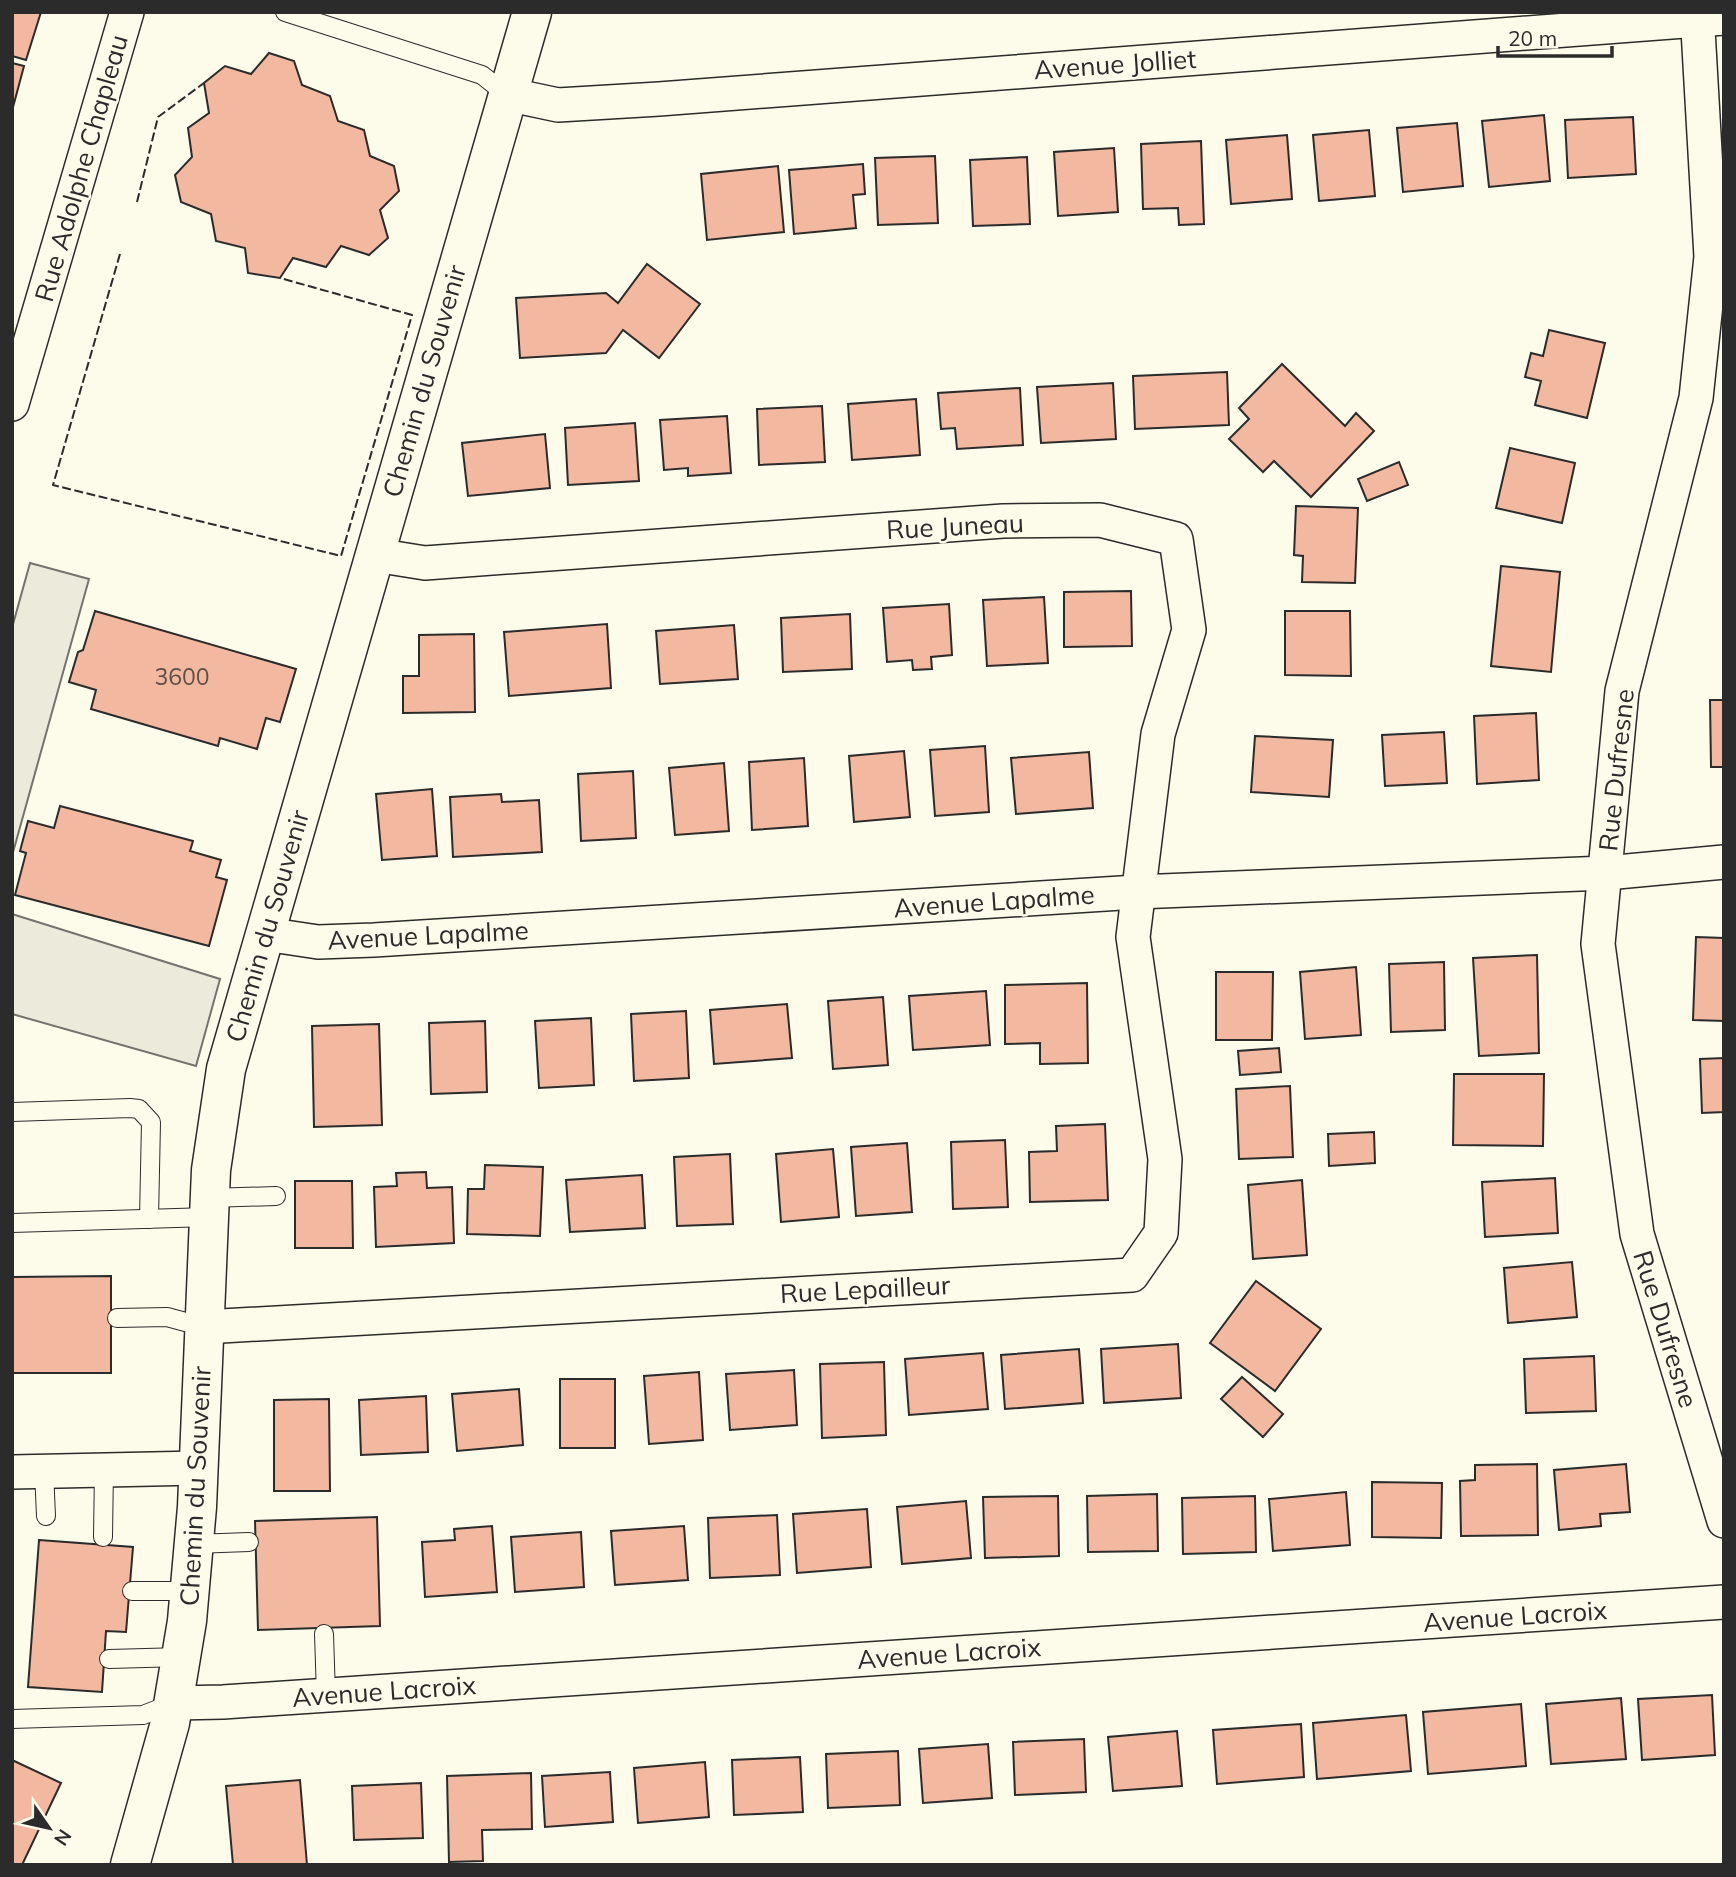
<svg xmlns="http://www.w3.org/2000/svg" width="1736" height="1877" viewBox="0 0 1736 1877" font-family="Mulish,sans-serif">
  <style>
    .parking { fill: #eceadb; stroke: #74746e; stroke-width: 2 }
    .building { fill: #f2b8a0; stroke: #2b2b2b; stroke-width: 2 }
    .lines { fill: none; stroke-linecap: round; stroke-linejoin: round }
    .service-casing { stroke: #2b2b2b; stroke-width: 20 }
    .minor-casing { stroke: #2b2b2b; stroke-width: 36 }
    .tertiary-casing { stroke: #2b2b2b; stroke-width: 41 }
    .service { stroke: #fdfbea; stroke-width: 18 }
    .minor { stroke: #fdfbea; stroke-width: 33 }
    .tertiary { stroke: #fdfbea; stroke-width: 38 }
    .fence { stroke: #2b2b2b; stroke-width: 2; stroke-dasharray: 9 3.5; stroke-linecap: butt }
    .labels { text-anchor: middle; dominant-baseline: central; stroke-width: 5; stroke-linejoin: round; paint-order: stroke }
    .number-label { font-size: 23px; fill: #5d4e48 }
    .street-label { font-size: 26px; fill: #2b2b2b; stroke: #fdfbea }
  </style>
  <rect width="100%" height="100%" fill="#fdfbea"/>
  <g class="parking">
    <polygon points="30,563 89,579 12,856 12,628"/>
    <polygon points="12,914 220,979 196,1066 12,1014"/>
  </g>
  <g class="building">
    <polygon points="12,12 41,12 26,60 12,56"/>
    <polygon points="269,53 294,61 302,85 330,96 338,121 364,130 370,156 394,166 399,191 380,210 388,238 369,255 341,246 326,267 293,258 280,278 248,273 245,248 216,241 211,214 181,202 175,175 192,157 188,128 209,113 204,83 225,66 251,74"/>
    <polygon points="12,63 24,66 12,111"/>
    <polygon points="1544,115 1550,181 1489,187 1482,121"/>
    <polygon points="1633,117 1636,174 1568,178 1565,120"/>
    <polygon points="1457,123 1463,186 1403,192 1397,128"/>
    <polygon points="1369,130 1375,196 1319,201 1313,135"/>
    <polygon points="1287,135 1292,199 1231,204 1226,140"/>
    <polygon points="1201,141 1204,224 1179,225 1178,208 1143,209 1141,144"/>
    <polygon points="1114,148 1118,212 1058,216 1054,152"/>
    <polygon points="935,156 938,223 878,225 875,158"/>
    <polygon points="1027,157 1030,224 973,226 970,160"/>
    <polygon points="863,164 865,194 853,195 856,228 794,234 789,170"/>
    <polygon points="778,166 784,232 707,240 701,174"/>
    <polygon points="647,264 700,304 659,358 623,330 606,353 520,358 516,298 606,293 618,303"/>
    <polygon points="1549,330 1605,343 1587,418 1535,405 1541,381 1525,377 1531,353 1543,356"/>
    <polygon points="1282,364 1345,426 1356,413 1374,431 1311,497 1274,461 1263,472 1229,439 1249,419 1239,408"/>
    <polygon points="1227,372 1229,425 1135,429 1133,376"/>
    <polygon points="1113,383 1116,439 1041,443 1037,387"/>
    <polygon points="1020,388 1023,445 957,449 955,428 941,429 938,393"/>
    <polygon points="916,399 920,455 852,460 848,404"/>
    <polygon points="822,406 825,462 759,465 757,409"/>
    <polygon points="727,416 731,473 688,476 688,468 664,470 660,420"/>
    <polygon points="635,423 639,481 568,485 565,428"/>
    <polygon points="545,434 550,488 468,496 462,443"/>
    <polygon points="1510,448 1575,463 1562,523 1496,508"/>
    <polygon points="1399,462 1408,485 1367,501 1358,479"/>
    <polygon points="1296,506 1358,508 1355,583 1302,582 1303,556 1294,555"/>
    <polygon points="1501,566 1560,572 1551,672 1491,666"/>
    <polygon points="1131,591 1132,646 1064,647 1064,592"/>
    <polygon points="1044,597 1048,663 987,666 983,600"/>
    <polygon points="949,604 952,655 931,657 932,669 913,670 912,660 887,662 883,608"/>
    <polygon points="95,611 296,669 280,722 266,718 257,749 220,738 218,746 91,709 96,690 69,682 78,652 83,650"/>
    <polygon points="1285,611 1350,611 1351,676 1285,675"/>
    <polygon points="850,614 852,669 783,672 781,618"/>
    <polygon points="607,624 611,688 509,696 504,632"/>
    <polygon points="734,625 738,679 660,684 656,631"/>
    <polygon points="474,634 475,712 403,713 403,676 419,676 419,635"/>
    <polygon points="1710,700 1724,700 1724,767 1711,767"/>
    <polygon points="1536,713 1539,780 1477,784 1474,716"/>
    <polygon points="1444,732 1447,783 1385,786 1382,735"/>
    <polygon points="1255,736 1333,740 1329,797 1251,792"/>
    <polygon points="985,746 989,812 935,816 930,750"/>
    <polygon points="904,751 910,817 854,822 849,756"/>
    <polygon points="1089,752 1093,808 1016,814 1011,758"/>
    <polygon points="804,758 808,826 752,830 749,762"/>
    <polygon points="724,763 729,831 675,835 669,768"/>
    <polygon points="633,771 636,838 581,841 578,774"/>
    <polygon points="432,789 437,856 382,860 376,794"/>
    <polygon points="501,794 502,802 539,800 542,852 453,857 450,797"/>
    <polygon points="60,806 193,841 190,851 221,860 216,877 227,880 209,946 15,895 26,853 20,851 28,821 54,828"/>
    <polygon points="1696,937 1724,938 1724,1021 1693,1020"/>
    <polygon points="1537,955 1539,1053 1479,1056 1473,958"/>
    <polygon points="1444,962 1445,1030 1391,1032 1389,964"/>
    <polygon points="1356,967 1361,1035 1305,1039 1300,972"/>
    <polygon points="1216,972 1273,972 1272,1040 1216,1040"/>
    <polygon points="1087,983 1088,1063 1040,1064 1040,1043 1005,1044 1005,985"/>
    <polygon points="986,991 990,1045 913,1050 909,996"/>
    <polygon points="883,997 888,1065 833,1069 828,1001"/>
    <polygon points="787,1004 792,1058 714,1064 710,1010"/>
    <polygon points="686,1011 689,1078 634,1081 631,1014"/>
    <polygon points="591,1018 594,1085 539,1088 535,1021"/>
    <polygon points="485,1021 487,1092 431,1094 429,1023"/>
    <polygon points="379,1024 382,1125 314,1127 312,1026"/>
    <polygon points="1279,1048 1281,1072 1240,1075 1238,1051"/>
    <polygon points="1724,1058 1724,1112 1702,1113 1700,1059"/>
    <polygon points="1454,1074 1544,1074 1543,1146 1453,1145"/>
    <polygon points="1290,1086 1293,1157 1239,1159 1236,1089"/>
    <polygon points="1105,1124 1108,1200 1030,1202 1029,1152 1057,1151 1056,1126"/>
    <polygon points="1374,1132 1375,1163 1329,1166 1328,1134"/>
    <polygon points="1005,1140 1008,1207 953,1209 951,1142"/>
    <polygon points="907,1143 912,1212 856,1216 851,1147"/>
    <polygon points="833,1149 839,1217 781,1222 776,1154"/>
    <polygon points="730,1154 733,1224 677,1226 674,1157"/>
    <polygon points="485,1165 543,1167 540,1236 467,1234 468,1189 484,1189"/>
    <polygon points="426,1172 427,1188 452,1187 454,1243 376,1247 374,1187 397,1186 396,1173"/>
    <polygon points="642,1175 645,1228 570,1232 566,1180"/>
    <polygon points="1555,1178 1558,1233 1485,1237 1482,1182"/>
    <polygon points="1302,1180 1307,1255 1253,1259 1248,1185"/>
    <polygon points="295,1181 352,1181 353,1248 295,1248"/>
    <polygon points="1572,1262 1577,1317 1508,1323 1504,1268"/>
    <polygon points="111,1276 111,1373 12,1373 12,1277"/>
    <polygon points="1256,1281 1321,1329 1275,1391 1210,1343"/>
    <polygon points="1178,1344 1181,1398 1104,1403 1101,1349"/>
    <polygon points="1079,1349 1083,1403 1005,1409 1001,1355"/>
    <polygon points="983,1353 988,1409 909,1415 905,1359"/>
    <polygon points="1594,1356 1596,1411 1526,1413 1524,1359"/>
    <polygon points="884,1362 886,1435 822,1438 820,1364"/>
    <polygon points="794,1370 797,1425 730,1430 726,1374"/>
    <polygon points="699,1372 703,1440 649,1444 644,1376"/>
    <polygon points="1242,1377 1283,1414 1263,1437 1221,1399"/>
    <rect x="560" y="1379" width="55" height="69"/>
    <polygon points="519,1389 523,1445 457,1451 452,1394"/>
    <polygon points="426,1396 428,1452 361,1455 359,1400"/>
    <polygon points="329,1399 330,1491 274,1491 274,1400"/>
    <polygon points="1537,1464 1538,1535 1461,1536 1460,1481 1475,1480 1475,1465"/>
    <polygon points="1626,1464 1630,1512 1600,1514 1601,1526 1559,1530 1554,1470"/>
    <polygon points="1372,1482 1442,1483 1441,1538 1372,1537"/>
    <polygon points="1346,1492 1350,1545 1273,1551 1269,1499"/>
    <polygon points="1157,1494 1158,1551 1088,1552 1087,1496"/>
    <polygon points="1058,1496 1059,1556 985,1558 983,1497"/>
    <polygon points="1255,1496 1256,1552 1183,1554 1182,1498"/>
    <polygon points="966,1501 971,1558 902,1564 897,1507"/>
    <polygon points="867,1509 871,1567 797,1573 793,1514"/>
    <polygon points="777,1515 780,1575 710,1578 708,1518"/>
    <polygon points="377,1517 380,1626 258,1630 255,1521"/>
    <polygon points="492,1526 497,1592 425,1597 422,1542 455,1540 454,1529"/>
    <polygon points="684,1526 688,1580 615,1585 611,1531"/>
    <polygon points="581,1532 584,1587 515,1592 511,1537"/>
    <polygon points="39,1540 133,1547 126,1632 106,1631 102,1692 28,1687"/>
    <polygon points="1712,1695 1715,1755 1642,1760 1638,1699"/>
    <polygon points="1621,1698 1626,1759 1551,1764 1546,1704"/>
    <polygon points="1521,1704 1526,1766 1428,1774 1423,1712"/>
    <polygon points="1406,1715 1411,1771 1317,1779 1313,1723"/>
    <polygon points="1301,1724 1304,1777 1217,1784 1213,1730"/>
    <polygon points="1177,1731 1182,1786 1113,1791 1108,1737"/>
    <polygon points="1084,1739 1086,1792 1015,1795 1013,1742"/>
    <polygon points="988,1744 992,1798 923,1803 919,1749"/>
    <polygon points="898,1751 900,1805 828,1808 826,1754"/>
    <polygon points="800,1757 803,1812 734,1815 732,1760"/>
    <polygon points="12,1760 61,1783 22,1865 12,1865"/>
    <polygon points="705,1762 709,1817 638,1823 634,1768"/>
    <polygon points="610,1772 613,1822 545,1827 542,1776"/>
    <polygon points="531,1773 532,1829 482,1830 483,1861 449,1862 447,1776"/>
    <polygon points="300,1780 307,1865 233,1865 226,1786"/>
    <polygon points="421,1783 423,1838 354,1840 352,1786"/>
  </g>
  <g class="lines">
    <g class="service-casing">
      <g id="service">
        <polyline points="285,12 482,75 506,94"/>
        <polyline points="12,1112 130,1108 139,1109 151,1122 149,1219"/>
        <polyline points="209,1198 276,1196"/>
        <polyline points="12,1223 209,1217"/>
        <polyline points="117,1318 167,1317 204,1327"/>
        <polyline points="44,1471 46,1516"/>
        <polyline points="103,1537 104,1469"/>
        <polyline points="194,1544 249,1542"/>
        <polyline points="132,1591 190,1591"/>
        <polyline points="324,1634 326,1695"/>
        <polyline points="109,1659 182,1657"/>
        <polyline points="12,1719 143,1715 174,1703"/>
      </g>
    </g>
    <g class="minor-casing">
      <g id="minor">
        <polyline points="1697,12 1711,257 1696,398 1622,691 1598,944 1637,1234 1724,1521"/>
        <polyline points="506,94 558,105 659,99 1724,18"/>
        <polyline points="12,404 127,12"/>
        <polyline points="265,934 318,942 374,940 1137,892 1606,873 1724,862"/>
        <polyline points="204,1327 1132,1275 1161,1233 1165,1159 1133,937 1158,734 1189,630 1176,539 1100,520 1003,521 425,563 375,555"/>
        <polyline points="12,1472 199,1468"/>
        <polyline points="175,1703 223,1702 1724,1602"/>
      </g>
    </g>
    <g class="tertiary-casing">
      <polyline id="tertiary" points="130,1865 170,1723 187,1621 197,1507 211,1170 226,1069 532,12"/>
    </g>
    <use href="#service" class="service"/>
    <use href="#minor" class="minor"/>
    <use href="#tertiary" class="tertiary"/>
    <g class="fence">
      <polyline points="137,202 158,117 204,83"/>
      <polyline points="120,254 53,485 341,556 412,315 280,278"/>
    </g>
  </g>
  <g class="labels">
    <g class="number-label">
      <text x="182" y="676">3600</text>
    </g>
    <g class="street-label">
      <text transform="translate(1115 64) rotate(-4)">Avenue Jolliet</text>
      <text transform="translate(81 168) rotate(-74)">Rue Adolphe Chapleau</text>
      <text transform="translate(424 381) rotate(-74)">Chemin du Souvenir</text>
      <text transform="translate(955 526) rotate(-3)">Rue Juneau</text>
      <text transform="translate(1616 770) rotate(-84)">Rue Dufresne</text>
      <text transform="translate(994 901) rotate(-4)">Avenue Lapalme</text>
      <text transform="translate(267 926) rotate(-74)">Chemin du Souvenir</text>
      <text transform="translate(428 935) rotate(-3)">Avenue Lapalme</text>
      <text transform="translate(865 1289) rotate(-3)">Rue Lepailleur</text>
      <text transform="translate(1666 1329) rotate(73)">Rue Dufresne</text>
      <text transform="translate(195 1486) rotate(-87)">Chemin du Souvenir</text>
      <text transform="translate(1515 1616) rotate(-4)">Avenue Lacroix</text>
      <text transform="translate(949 1653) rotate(-4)">Avenue Lacroix</text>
      <text transform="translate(384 1691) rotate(-4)">Avenue Lacroix</text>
    </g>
  </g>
  <rect width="1736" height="1877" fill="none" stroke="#2b2b2b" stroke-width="28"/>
  <g transform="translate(49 1828) rotate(124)" stroke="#fdfbea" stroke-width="5" paint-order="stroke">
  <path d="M0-5L12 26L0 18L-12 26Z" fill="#2b2b2b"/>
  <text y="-10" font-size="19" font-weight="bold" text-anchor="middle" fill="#2b2b2b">N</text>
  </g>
  <path d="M1498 46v10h114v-10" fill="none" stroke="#2b2b2b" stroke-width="3.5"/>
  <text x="1508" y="46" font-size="21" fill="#2b2b2b" stroke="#fdfbea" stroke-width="5" paint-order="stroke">20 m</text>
</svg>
